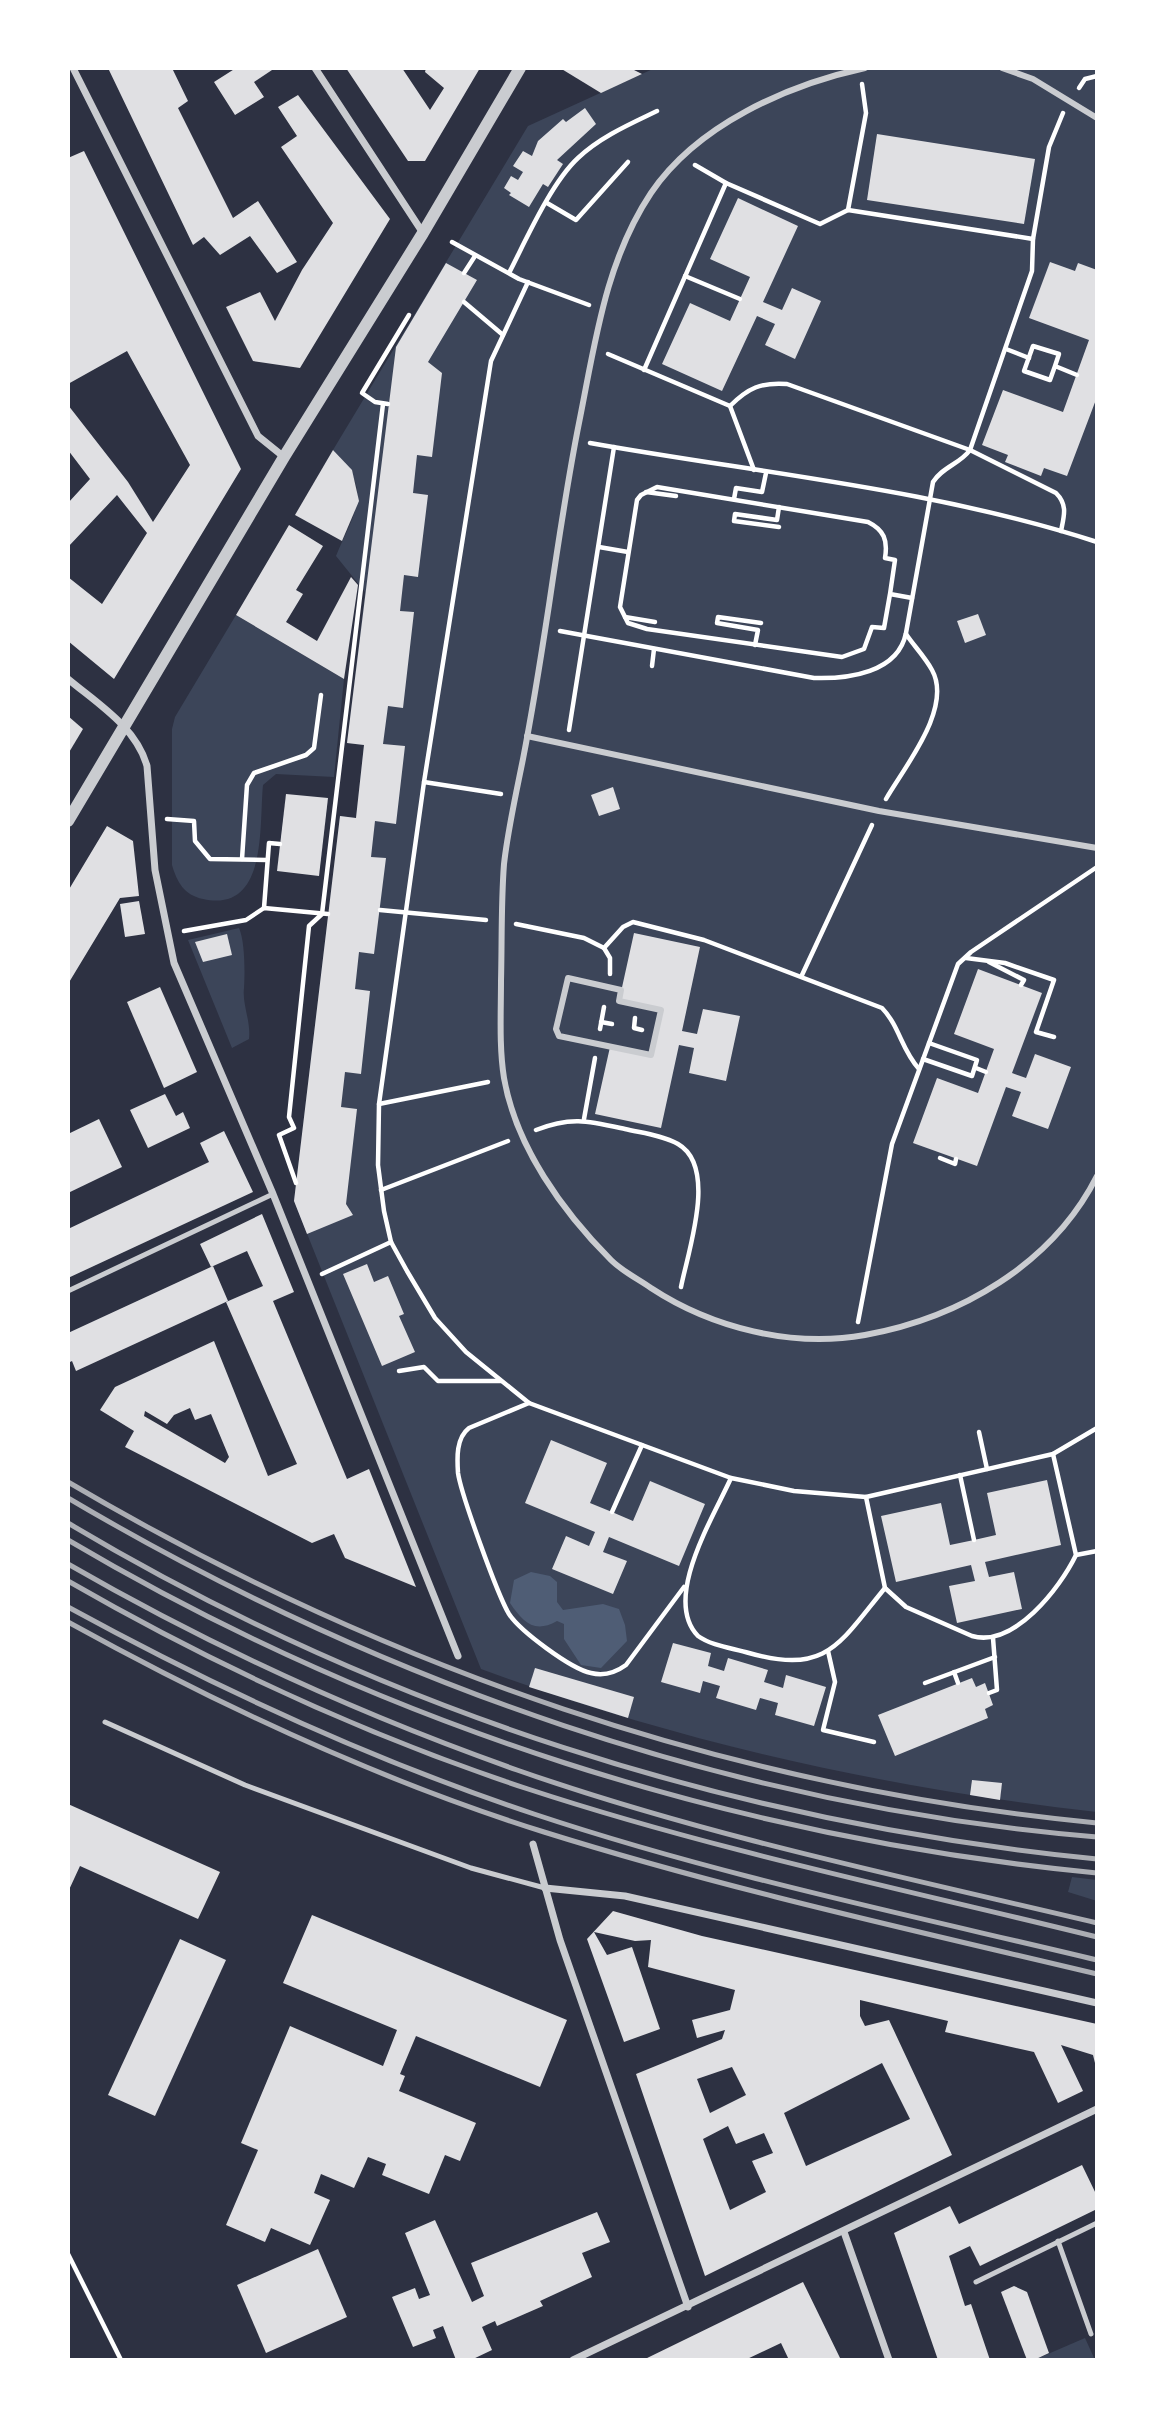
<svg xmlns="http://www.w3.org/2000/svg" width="1165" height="2428" viewBox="0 0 1165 2428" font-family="'Titillium Web',sans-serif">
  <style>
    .green { fill: #3c4559 }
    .water { fill: #4f5d75 }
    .building { fill: #e0e0e3; fill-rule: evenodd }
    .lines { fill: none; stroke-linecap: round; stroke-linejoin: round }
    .path { stroke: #fff; stroke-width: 4.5 }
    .service { stroke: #caccd0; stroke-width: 5 }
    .pedestrian { stroke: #caccd0; stroke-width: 6 }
    .minor { stroke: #caccd0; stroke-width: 7 }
    .tertiary { stroke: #caccd0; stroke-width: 12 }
    .rail { stroke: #abadb3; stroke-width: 5 }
  </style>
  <rect width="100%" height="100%" fill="#2d3142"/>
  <g class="green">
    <path d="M655 68H1097V1812C886 1788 680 1743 481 1669L294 1201 340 816 356 818 364 745 347 743 365 592 336 556C355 510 374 491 333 450L528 126Z"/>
    <path d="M236 615 344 679 334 777 276 774 263 785C259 826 268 913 203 899 184 895 177 882 172 865V729L175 717Z"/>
    <path d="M239 928C245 941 245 973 244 988 242 1004 251 1021 249 1039L232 1048 188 940Z"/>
    <polygon points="1072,1877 1097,1880 1097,1901 1068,1892"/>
    <polygon points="1085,2338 1095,2360 1034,2360"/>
  </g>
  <path class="water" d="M531 1572 550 1576 557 1582V1602L563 1610 603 1604 619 1609 625 1625 627 1641 601 1668 581 1665 564 1639V1624L557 1621C534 1634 523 1622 510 1603L514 1580Z"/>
  <g class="building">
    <polygon points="108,68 172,68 188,101 178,108 233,218 258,201 297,262 277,273 250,236 220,255 204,237 193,245"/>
    <polygon points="236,68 275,68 254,82 264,97 235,115 214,82"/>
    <polygon points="346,68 402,68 430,110 444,88 425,72 426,68 480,68 425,161 408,161"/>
    <polygon points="560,68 630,68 642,74 601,93"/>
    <polygon points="298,95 390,219 300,368 253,361 226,307 260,292 275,321 302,270 333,223 281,147 297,136 278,107"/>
    <polygon points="585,108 596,124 557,160 563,164 548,187 543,184 529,207 509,195 511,193 504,188 511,176 518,180 523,172 513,166 523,151 532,156 538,141 563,119 566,122"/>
    <polygon points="877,134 1035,159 1024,224 867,200"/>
    <polygon points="84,151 241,469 114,679 68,641 68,577 102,604 147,533 117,495 68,547 68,503 90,479 68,450 68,405 128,482 153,522 190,465 127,351 68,384 68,158"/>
    <polygon points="738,198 798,226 763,302 782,310 792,288 821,301 795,359 765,345 775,324 757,316 722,391 662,364 690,303 730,321 750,277 710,259"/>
    <polygon points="1050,262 1075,271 1078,263 1097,270 1097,397 1067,476 1044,468 1041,476 1005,462 1008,455 982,445 1003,390 1063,412 1089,340 1029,318"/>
    <polygon points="446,263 477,280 428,362 442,373 432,457 417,455 413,493 428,495 418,577 404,575 400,611 414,612 403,708 388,706 383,744 405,746 396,824 375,821 371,857 386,858 374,954 359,952 355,989 370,991 361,1074 345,1072 341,1107 357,1109 346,1204 353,1215 307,1234 294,1201 340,816 356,818 364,745 347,743 396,347"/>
    <polygon points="333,450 352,470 359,501 342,541 295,515"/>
    <polygon points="289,525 323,546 296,590 303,594 286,622 317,641 351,577 358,585 344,679 236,615"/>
    <polygon points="978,614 986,635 965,643 957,621"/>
    <polygon points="68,716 83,729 68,754"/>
    <polygon points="613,787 620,809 599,816 591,795"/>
    <polygon points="286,794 328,798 319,876 277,871"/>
    <polygon points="107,826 133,841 139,896 120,898 68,984 68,891"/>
    <polygon points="139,901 145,934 125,937 120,904"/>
    <polygon points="634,933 700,947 682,1031 697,1034 703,1009 740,1016 726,1081 689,1073 694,1048 679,1045 661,1128 595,1114 610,1047 652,1055 662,1010 619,1001"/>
    <polygon points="227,934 232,955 203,962 195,942"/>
    <polygon points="978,969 1042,993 1012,1073 1026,1078 1035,1054 1071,1067 1048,1129 1012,1116 1021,1092 1006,1087 977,1166 913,1143 937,1078 978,1093 994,1049 954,1034"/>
    <polygon points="160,987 197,1072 164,1088 127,1002"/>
    <polygon points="165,1094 176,1116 183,1112 190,1128 148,1148 130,1110"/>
    <polygon points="99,1119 122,1167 68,1193 68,1134"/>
    <polygon points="224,1131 253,1192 68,1278 68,1229 209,1162 200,1143"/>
    <path d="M262 1214 294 1292 273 1301 347 1479 369 1469 416 1587 345 1558 334 1534 312 1543 125 1447 134 1431 100 1410 115 1387 214 1341 268 1476 297 1464 226 1302 263 1286 247 1251 211 1267 200 1244ZM190 1408 195 1420 211 1414 229 1457 225 1463 144 1416 145 1411 167 1424 174 1415Z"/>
    <polygon points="367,1264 374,1282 388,1276 404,1314 399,1316 415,1352 382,1366 343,1274"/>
    <polygon points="213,1266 228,1301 76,1371 72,1361 68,1363 68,1333"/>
    <polygon points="551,1440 607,1463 590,1503 612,1512 633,1521 650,1481 705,1504 679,1566 609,1537 603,1552 627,1561 613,1594 552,1569 566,1536 589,1546 595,1532 525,1503"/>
    <polygon points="1047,1480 1061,1545 985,1562 989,1577 1014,1572 1022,1609 957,1623 949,1586 975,1581 971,1565 896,1582 881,1516 941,1503 950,1545 974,1540 996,1535 987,1493"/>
    <polygon points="673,1643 711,1653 708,1666 724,1671 728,1658 768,1670 764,1682 783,1688 786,1675 826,1687 814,1726 775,1715 778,1703 760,1698 756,1710 716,1698 720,1686 703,1681 700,1693 661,1682"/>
    <polygon points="535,1668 634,1697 628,1718 529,1687"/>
    <polygon points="972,1678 976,1687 985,1683 993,1705 985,1709 988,1718 895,1756 878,1715"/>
    <polygon points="972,1780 1002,1783 1000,1800 970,1795"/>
    <polygon points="68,1804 220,1872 198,1919 80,1866 68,1892"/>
    <path d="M613 1911 702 1936 1097 2024V2071L1093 2055 1061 2045 1083 2091 1058 2103 1034 2052 945 2032 948 2021 860 2000V2016L865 2026 889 2020 952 2155 705 2276 636 2074 722 2039 725 2030 697 2038 692 2020 730 2010 735 1990 648 1967 651 1940 635 1941 594 1932 607 1955 632 1947 660 2029 624 2042 587 1939ZM882 2063 910 2119 806 2166 784 2113ZM732 2067 746 2095 710 2113 697 2079ZM728 2126 736 2144 764 2133 773 2153 752 2161 766 2192 730 2210 703 2139Z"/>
    <polygon points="312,1915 567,2020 540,2087 416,2036 400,2074 405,2076 399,2091 476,2123 460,2161 445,2155 429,2194 382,2175 386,2164 368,2157 354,2188 321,2174 314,2193 330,2200 310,2245 271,2228 265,2242 226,2225 258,2150 241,2143 290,2026 383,2066 397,2030 283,1983"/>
    <polygon points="180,1939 226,1960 155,2116 108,2095"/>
    <polygon points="1082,2165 1097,2196 1097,2209 980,2266 970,2246 949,2256 965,2306 971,2304 990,2360 938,2360 894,2233 950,2206 959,2224"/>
    <polygon points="597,2212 610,2242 582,2253 592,2277 540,2301 543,2306 497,2326 495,2321 482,2327 492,2350 471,2360 456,2360 443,2326 433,2330 436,2338 413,2347 392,2297 415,2288 419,2299 430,2295 405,2233 435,2220 472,2302 484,2296 471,2263"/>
    <polygon points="318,2249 347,2317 266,2353 237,2285"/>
    <polygon points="803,2282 841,2360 789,2360 781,2343 745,2360 643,2360"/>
    <polygon points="1014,2286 1027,2292 1049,2353 1034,2360 1027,2360 1001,2292"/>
  </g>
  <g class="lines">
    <g class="path">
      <polyline points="1079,88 1085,79 1097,76"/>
      <polyline points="695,165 726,183 820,224 848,210 1033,239"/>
      <polyline points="547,203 576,220 628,162"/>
      <polyline points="848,210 866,113 862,84"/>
      <polyline points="452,242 519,279 589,305"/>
      <polyline points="464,273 475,256"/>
      <path d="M509 273C526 240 551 183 578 158 600 137 630 124 657 111"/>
      <polyline points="685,276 740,299"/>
      <polyline points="528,282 491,361 424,782 379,1104 378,1165 384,1211 391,1242 407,1271 435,1318 466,1352 529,1403 731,1478 794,1491 866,1497 1053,1454 1097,1428"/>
      <polyline points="464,302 503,335"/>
      <polyline points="1006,349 1029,358"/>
      <polyline points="608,354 730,406 754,470"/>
      <polyline points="1055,366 1050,380 1024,371 1033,346 1059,354 1055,366 1077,375"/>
      <polyline points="644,370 726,183"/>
      <polyline points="388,404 375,402 362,393 409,315"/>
      <path d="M730 406C748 388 761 382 787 384L970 450 1056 493C1068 505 1064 516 1061 531"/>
      <path d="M590 443C758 473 934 489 1097 542"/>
      <polyline points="646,492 676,496"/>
      <polyline points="734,499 736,488 762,492 766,473"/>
      <polyline points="779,527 734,521 735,514 777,520 779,507"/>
      <polyline points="599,547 628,552"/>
      <path d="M890 594 884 628 872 627 864 649 842 657 647 629 628 623 620 607 637 500 641 495 657 487 868 522C884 530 888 540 885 558L895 560 890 594 912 598"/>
      <polyline points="625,617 655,622"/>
      <path d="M560 631 814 678C848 679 898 673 906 633L933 482C942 467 960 464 970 450L1032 271 1033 239 1049 147 1063 113"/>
      <polyline points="755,645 758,630 717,623 718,617 761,623"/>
      <polyline points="652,666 654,649"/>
      <polyline points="569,730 614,447"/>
      <polyline points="424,782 501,794"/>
      <path d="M886 799C905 766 953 708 932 670 925 657 914 646 906 634"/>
      <polyline points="167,819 194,821 195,841 210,859 267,860"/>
      <polyline points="242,859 247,785 254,773 306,755 314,748 321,695"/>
      <polyline points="264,908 269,843 280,844"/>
      <polyline points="380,910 486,920"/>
      <path d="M516 924 584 938 604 948 623 927 633 922 704 940 882 1008C900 1027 901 1049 919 1069"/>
      <polyline points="184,931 246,920 264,908 328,914"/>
      <polyline points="604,948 610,958 610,974"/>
      <polyline points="966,958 1005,963 1054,980 1036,1032 1054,1037"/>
      <polyline points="989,962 1024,980 1021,985"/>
      <polyline points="802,975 872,825"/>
      <polyline points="635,1018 634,1028 642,1030"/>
      <polyline points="601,1022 612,1024"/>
      <polyline points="600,1029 604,1007"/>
      <polyline points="923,1059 972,1076 977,1060 929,1043"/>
      <polyline points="976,1068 986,1072"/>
      <polyline points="379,1104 488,1082"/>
      <polyline points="584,1119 595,1058"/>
      <path d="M536 1130C571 1116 589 1121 625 1129 642 1133 662 1135 678 1144 718 1167 688 1251 681 1287"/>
      <polyline points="940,1158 955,1164 956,1159"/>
      <polyline points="296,1183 279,1135 294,1128 289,1117 309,926 322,914 383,404"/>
      <polyline points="381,1190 508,1141"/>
      <polyline points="322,1274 391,1242"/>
      <polyline points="858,1322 892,1144 958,964 971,952 1097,867"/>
      <polyline points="399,1371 424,1367 438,1381 501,1381"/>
      <path d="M529 1403 469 1428C456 1438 457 1458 458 1473 461 1494 498 1596 509 1614 520 1631 571 1669 591 1673 603 1676 615 1673 626 1665L684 1587"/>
      <polyline points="979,1432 987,1469"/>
      <polyline points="960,1475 974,1540"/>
      <path d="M731 1478C713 1518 662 1599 698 1636 712 1646 732 1648 749 1653 827 1675 839 1644 885 1588"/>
      <path d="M866 1497 885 1588 906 1607 972 1636C1014 1648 1060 1588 1076 1555L1053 1454"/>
      <polyline points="612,1512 642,1445"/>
      <polyline points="1076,1555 1097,1551"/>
      <polyline points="828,1651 835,1682 823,1730 874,1742"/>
      <polyline points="954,1672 958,1683"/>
      <polyline points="925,1683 995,1657"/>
      <polyline points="989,1693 997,1690 993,1638"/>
      <polyline points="68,2254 121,2360"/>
    </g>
    <g class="service">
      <polyline points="68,1291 273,1194"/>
      <polyline points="105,1722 245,1785 471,1868 545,1888"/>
      <polyline points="1058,2241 1091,2334"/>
      <polyline points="976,2282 1097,2223"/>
    </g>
    <g class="pedestrian">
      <path d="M865 68C787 85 697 125 651 193 605 262 595 344 579 423 567 483 558 544 549 605 541 657 533 708 523 759 516 794 508 829 504 864 501 903 502 942 501 981 501 1013 499 1047 504 1078 516 1147 563 1212 611 1260 622 1271 638 1279 651 1288 712 1328 792 1348 865 1335 959 1318 1052 1265 1097 1176"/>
      <polyline points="1002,68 1033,79 1097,118"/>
      <polyline points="527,736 879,811 1097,848"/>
      <polygon points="568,978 621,990 619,1001 661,1010 651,1055 559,1036 556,1029"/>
    </g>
    <g class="minor">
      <polyline points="73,68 258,436 284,457"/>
      <polyline points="315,68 423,233"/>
      <path d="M68 679C98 704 136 727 147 766L155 870 174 963 273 1194 458 1656"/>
      <polyline points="533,1844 560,1940 688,2307"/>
      <polyline points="545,1888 625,1896 1097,2003"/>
      <polyline points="844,2232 889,2360"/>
      <polyline points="573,2360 1097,2109"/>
    </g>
    <polyline class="tertiary" points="68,821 284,457 423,233 520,68"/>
    <g class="rail">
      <path d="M68 1482C384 1668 731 1788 1097 1823"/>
      <path d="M68 1498C381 1683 734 1807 1097 1837"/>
      <path d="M68 1523C381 1710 734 1823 1097 1859"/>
      <path d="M68 1540C381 1725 735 1838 1097 1873"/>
      <path d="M68 1564C212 1647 361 1715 517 1770 706 1836 903 1877 1097 1923"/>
      <path d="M68 1581C214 1665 368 1736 528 1789 714 1850 907 1890 1097 1937"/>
      <path d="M68 1607C218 1689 372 1760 534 1814 717 1875 909 1915 1097 1960"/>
      <path d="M68 1622C220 1706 378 1780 544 1832 726 1889 912 1930 1097 1974"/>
    </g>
  </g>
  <rect width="1165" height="2428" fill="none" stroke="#ffffff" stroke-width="140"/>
</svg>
